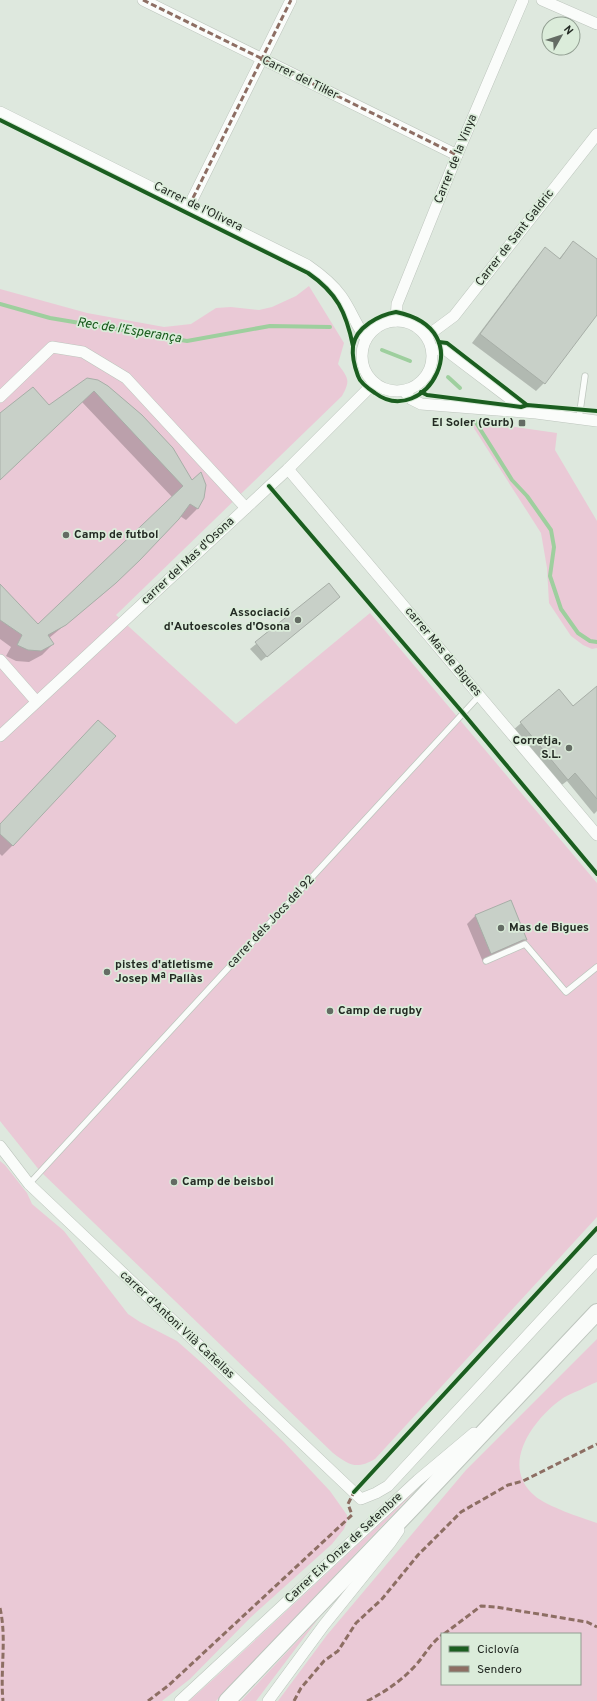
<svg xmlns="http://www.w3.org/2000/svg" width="597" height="1701" viewBox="0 0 597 1701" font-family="Overpass,sans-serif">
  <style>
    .green { fill: #eac9d6; fill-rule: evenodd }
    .shadow { fill: #0003 }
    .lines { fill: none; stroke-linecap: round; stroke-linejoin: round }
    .stream { stroke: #9ecf9e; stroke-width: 4 }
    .building { fill: #c8d0c8; stroke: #a7aea7 }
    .lane-casing { stroke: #bdc5bd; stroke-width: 7 }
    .street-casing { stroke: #bdc5bd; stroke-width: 12 }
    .secondary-casing { stroke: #bdc5bd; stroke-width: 18 }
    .lane { stroke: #fafcfa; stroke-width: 5.5 }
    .street { stroke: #fafcfa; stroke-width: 11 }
    .secondary { stroke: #fafcfa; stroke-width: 16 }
    .quiet { stroke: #8d6e63; stroke-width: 3; stroke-dasharray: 6 3; stroke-linecap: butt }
    .cycleway-casing { stroke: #dbecda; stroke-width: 6 }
    .cycleway { stroke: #1b5e20; stroke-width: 4 }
    .poi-dot { fill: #646c64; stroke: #dbecda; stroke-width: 1.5 }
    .labels { text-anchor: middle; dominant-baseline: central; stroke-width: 3.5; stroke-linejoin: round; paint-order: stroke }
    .street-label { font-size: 12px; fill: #232a23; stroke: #dbecda }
    .poi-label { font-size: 12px; font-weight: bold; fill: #232a23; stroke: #dbecda; text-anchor: start }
    .water-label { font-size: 13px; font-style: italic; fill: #16591a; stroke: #dbecda }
  </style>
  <rect width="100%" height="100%" fill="#dee8de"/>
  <g class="green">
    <path d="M309 286 344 343 338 364C348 378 351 380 342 396L116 615 236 724 370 613 597 883V1217L375 1459C356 1470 349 1465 333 1453L40 1171 0 1121V289L87 313 164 327 191 324 216 308 231 307 259 310 272 307 296 296Z"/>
    <polygon points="470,422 486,423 557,433 555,450 597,521 597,648 592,649 583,645 571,636 549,603 547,568 541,533"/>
    <polygon points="0,1161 5,1165 27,1193 32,1204 64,1231 128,1314 140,1322 177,1341 203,1364 283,1441 330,1491 347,1515 347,1521 344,1529 332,1544 251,1617 190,1679 162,1701 0,1701"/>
    <path d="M597 1339V1382C591 1384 586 1387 580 1390 573 1393 565 1396 559 1401 531 1422 500 1467 535 1496 546 1506 582 1518 597 1523V1701H278L327 1635 466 1470ZM442 1634H580V1684H442Z"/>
    <polygon points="416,1490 216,1701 189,1701 220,1673"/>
    <polygon points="318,1619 256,1701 241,1701"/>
  </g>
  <g class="shadow">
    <polygon points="573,242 597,260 597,313 544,383 536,391 472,343 537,257 545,248 558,260"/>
    <polygon points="87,379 203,498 197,509 186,520 180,516 127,572 103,594 49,638 53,644 42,655 29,662 16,661 6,656 11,647 0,639 0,585 38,625 173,498 82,402 0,479 0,415 49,406"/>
    <polygon points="329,584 339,597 261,661 250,649"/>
    <polygon points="597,687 597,811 594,814 567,781 559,787 512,731 559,690 573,707"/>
    <polygon points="114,736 12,846 2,856 0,854 0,825"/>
    <polygon points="510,902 526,940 517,948 514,948 483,962 467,924 476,915"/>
  </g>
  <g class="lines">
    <g class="stream">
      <polyline points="0,304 50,318 187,341 270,326 330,327"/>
      <polyline points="382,350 410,361"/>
      <polyline points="448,377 460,388"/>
      <polyline points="475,421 512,480 527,496 551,530 554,547 550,576 561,609 578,633 590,641 597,642"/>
    </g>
  </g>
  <g class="building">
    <polygon points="573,241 597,259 597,315 545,384 480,334 545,247 560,259"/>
    <polygon points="87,378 98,380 108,386 142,415 173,448 192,480 201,472 206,485 204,498 198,509 190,504 179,519 140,560 116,583 66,625 48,635 54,644 41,651 28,650 17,645 22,635 0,620 0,584 38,624 183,486 94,391 0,480 0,413 33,387 49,405"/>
    <polygon points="329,583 340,597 267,657 255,642"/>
    <polygon points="597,686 597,799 575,773 568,780 520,722 559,689 573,706"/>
    <polygon points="98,720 116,736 13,846 0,834 0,824"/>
    <polygon points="511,900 527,940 523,940 491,954 475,915"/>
  </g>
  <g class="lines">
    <g class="lane-casing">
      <g id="lane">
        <polyline points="579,418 585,376"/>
        <polyline points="486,961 525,944 566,992 597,967"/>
        <polyline points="29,1184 480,695"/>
      </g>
    </g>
    <g class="street-casing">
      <g id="street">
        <polyline points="143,0 457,155"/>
        <polyline points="542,0 597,24"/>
        <path d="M0 112 307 265C320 274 332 283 341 296 351 310 356 325 366 339"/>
        <polyline points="189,206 291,0"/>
        <circle cx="397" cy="356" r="35"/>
        <polyline points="396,321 397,304 457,155 523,0"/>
        <polyline points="427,336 454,316 597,134"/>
        <polyline points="432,349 446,350 521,407 530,410"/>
        <polyline points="404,391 411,399 421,404 536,413 597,421"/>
        <polyline points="0,397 52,347 83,352 126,378 246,508"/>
        <polyline points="288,469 597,835"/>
        <polyline points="0,660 36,701"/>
        <polyline points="0,736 288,469 374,383"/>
        <polyline points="0,1146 29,1184 361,1499 376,1493 388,1486 597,1260"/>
        <polyline points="180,1701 418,1480 474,1433"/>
        <polyline points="268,1701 324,1625 390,1543 399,1530"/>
      </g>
    </g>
    <g class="secondary-casing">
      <polyline id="secondary" points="227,1701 413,1507 597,1312"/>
    </g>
    <use href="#lane" class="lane"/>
    <use href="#street" class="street"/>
    <use href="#secondary" class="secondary"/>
    <g class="quiet">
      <polyline points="143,0 457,155"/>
      <polyline points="189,206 291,0"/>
      <path d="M0 1608C7 1639 0 1670 3 1701"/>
      <polyline points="444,1634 481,1606 496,1607 587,1622 597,1627"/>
      <polyline points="148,1701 169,1685 352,1515 348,1504 354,1492"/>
      <polyline points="294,1701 301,1688 324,1661 338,1651 356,1623 382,1599 418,1555 461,1512 508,1485 523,1481 597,1444"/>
      <path d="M367 1701C385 1692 401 1681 415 1666 426 1654 428 1646 442 1635"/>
    </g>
    <g class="cycleway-casing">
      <g id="cycleway">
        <path d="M0 120 308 273C337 293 346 312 353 346"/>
        <path d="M396 312C484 330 424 430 375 393 369 389 360 383 358 376 355 368 352 355 353 346 356 327 379 315 396 312Z"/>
        <polyline points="439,342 447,343 527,405"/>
        <polyline points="421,392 427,395 521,407 527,405 597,411"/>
        <polyline points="269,486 463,713 597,874"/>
        <polyline points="354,1492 597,1228"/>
      </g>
    </g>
    <use href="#cycleway" class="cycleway"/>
  </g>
  <g class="poi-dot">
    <rect x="518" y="419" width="8" height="8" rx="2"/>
    <circle cx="66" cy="535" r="4"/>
    <circle cx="298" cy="620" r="4"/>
    <circle cx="569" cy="748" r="4"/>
    <circle cx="501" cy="928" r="4"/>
    <circle cx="107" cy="972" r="4"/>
    <circle cx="330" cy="1011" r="4"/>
    <circle cx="174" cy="1182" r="4"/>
  </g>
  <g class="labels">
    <g class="street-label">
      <text transform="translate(300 78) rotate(26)">Carrer del Til·ler</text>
      <text transform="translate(456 159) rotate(-68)">Carrer de la Vinya</text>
      <text transform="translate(198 207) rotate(26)">Carrer de l'Olivera</text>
      <text transform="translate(515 238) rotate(-52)">Carrer de Sant Galdric</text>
      <text transform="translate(188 561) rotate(-43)">carrer del Mas d'Osona</text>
      <text transform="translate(443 652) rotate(50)">carrer Mas de Bigues</text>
      <text transform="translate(271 922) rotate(-47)">carrer dels Jocs del 92</text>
      <text transform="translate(177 1325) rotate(43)">carrer d'Antoni Vilà Cañellas</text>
      <text transform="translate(344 1548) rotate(-43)">Carrer Eix Onze de Setembre</text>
    </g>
    <g class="poi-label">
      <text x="514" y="423" text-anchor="end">El Soler (Gurb)</text>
      <text x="74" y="535">Camp de futbol</text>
      <text x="290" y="613" text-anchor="end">Associació<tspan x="290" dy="14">d'Autoescoles d'Osona</tspan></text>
      <text x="561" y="741" text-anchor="end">Corretja,<tspan x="561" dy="14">S.L.</tspan></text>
      <text x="509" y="928">Mas de Bigues</text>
      <text x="115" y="965">pistes d'atletisme<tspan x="115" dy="14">Josep Mª Pallàs</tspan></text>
      <text x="338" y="1011">Camp de rugby</text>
      <text x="182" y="1182">Camp de beisbol</text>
    </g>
    <g class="water-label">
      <text transform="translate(129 331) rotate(9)">Rec de l'Esperança</text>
    </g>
  </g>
  <rect x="441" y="1633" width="140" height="52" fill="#dbecda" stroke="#919e91"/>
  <rect x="449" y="1646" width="20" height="6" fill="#1b5e20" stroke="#919e91"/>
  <text x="477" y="1653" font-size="12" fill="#232a23">Ciclovía</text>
  <rect x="449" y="1666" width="20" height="6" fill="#8d6e63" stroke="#919e91"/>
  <text x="477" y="1673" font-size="12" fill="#232a23">Sendero</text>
  <g transform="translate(561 36) rotate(51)"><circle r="19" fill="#dbecda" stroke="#919e91"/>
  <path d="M0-3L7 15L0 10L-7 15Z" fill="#646c64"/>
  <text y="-6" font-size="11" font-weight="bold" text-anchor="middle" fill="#232a23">N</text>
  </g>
</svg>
